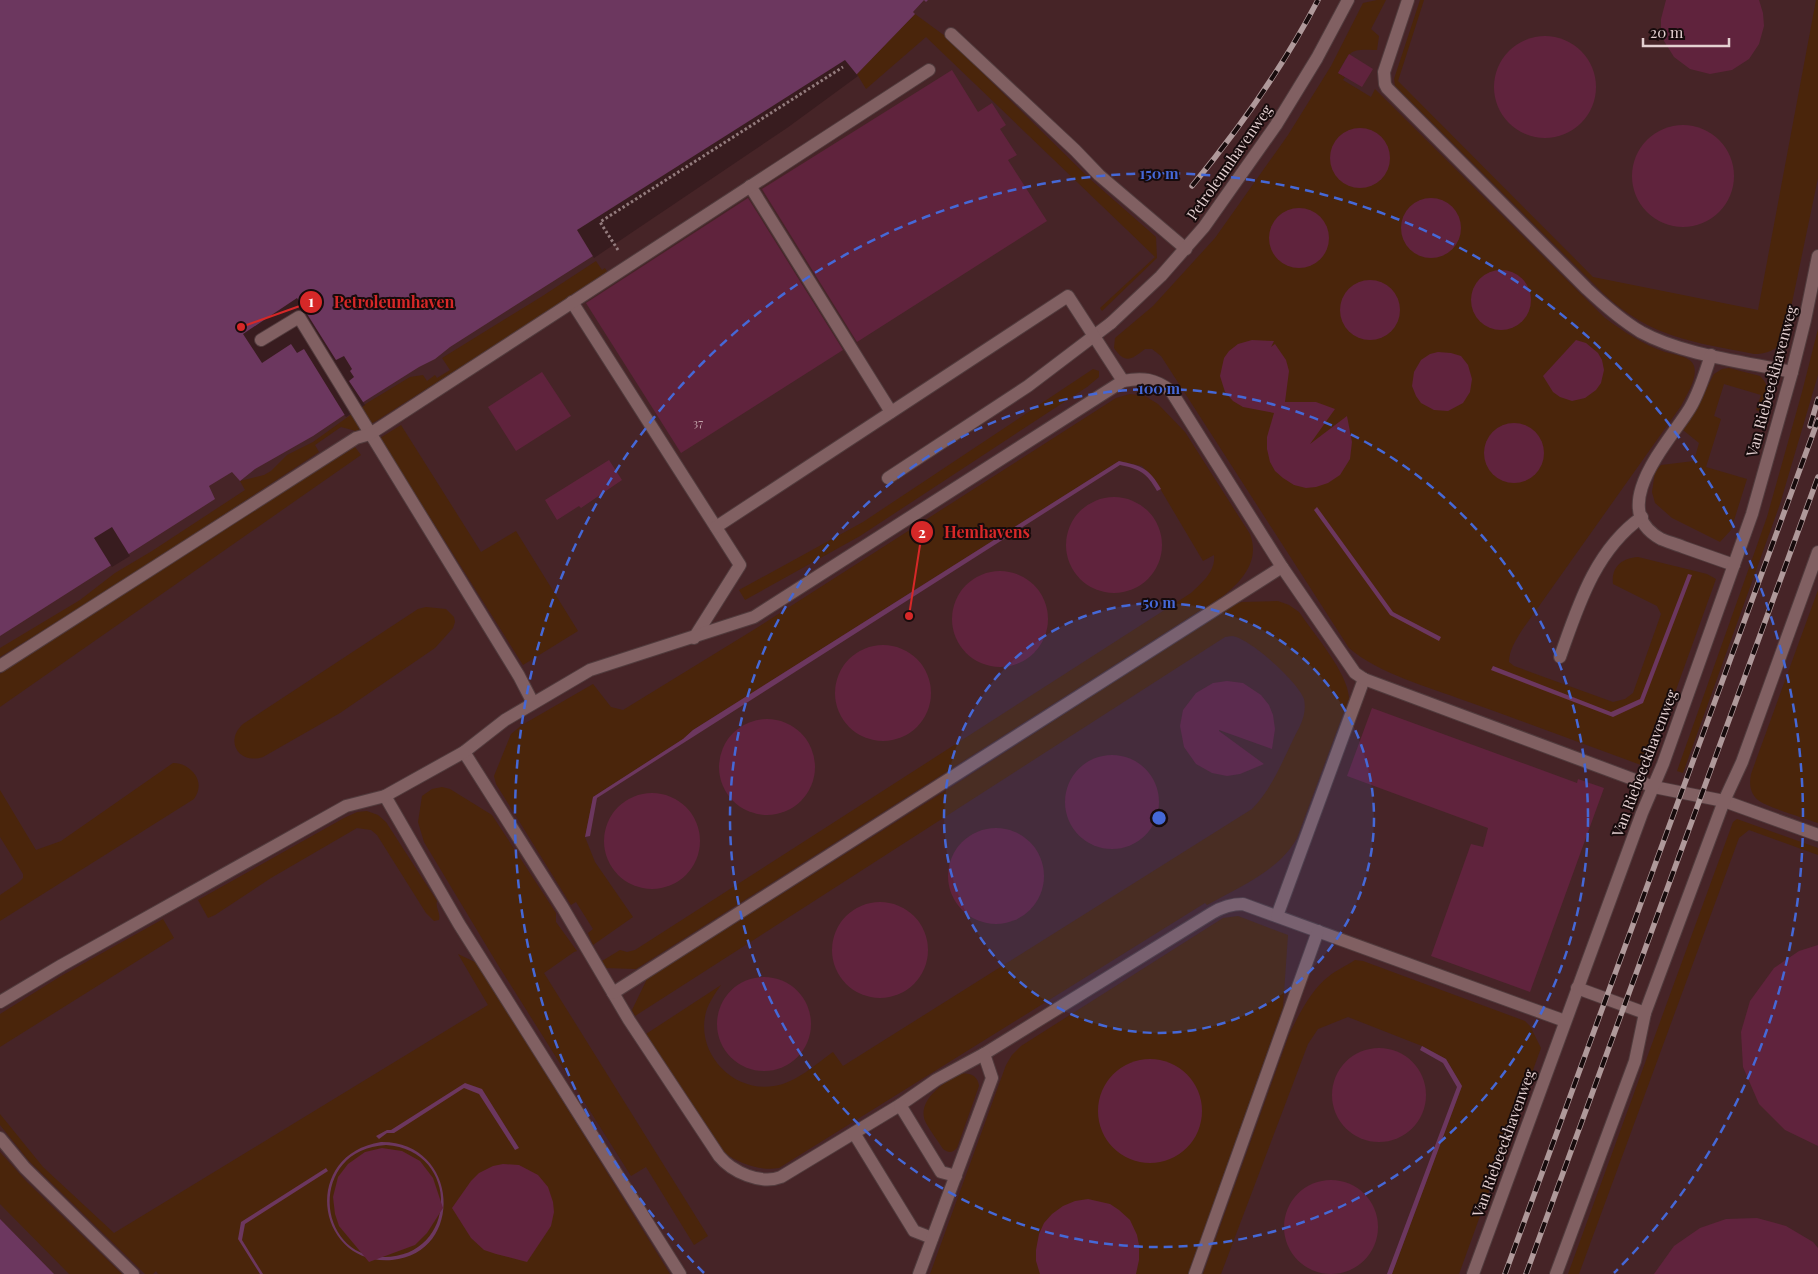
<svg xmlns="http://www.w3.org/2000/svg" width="1818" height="1274" viewBox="0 0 1818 1274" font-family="'Playfair Display',serif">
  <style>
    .built { fill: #462427 }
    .green { fill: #4a250b }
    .water { fill: #6c375f; fill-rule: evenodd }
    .pier { fill: #381c1f }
    .building { fill: #60233d }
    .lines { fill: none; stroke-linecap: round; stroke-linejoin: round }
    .lane-casing { stroke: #513b3d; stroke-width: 14 }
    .street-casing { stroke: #513b3d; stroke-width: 14 }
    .path { stroke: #937b7d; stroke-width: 3; stroke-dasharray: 2.5 2.5; stroke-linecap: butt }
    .lane { stroke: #816062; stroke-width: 12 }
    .street { stroke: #816062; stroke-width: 12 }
    .rail-casing { stroke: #af999a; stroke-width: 5.5 }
    .rail { stroke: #170b0c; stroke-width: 4; stroke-dasharray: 11; stroke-linecap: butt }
    .ring { fill: none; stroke: #4568d7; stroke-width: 2.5; stroke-dasharray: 9 6 }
    .labels { text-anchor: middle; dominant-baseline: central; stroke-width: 4; stroke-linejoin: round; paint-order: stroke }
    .number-label { font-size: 12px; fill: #c3a5ac }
    .street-label { font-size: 15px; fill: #e4d0d1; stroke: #170b0c }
    .centre { fill: #4568d7; stroke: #170b0c; stroke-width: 2.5 }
    .ring-label { font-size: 15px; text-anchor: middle; font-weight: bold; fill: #4568d7; stroke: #170b0c; stroke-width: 4; stroke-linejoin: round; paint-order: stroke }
    .leader { fill: none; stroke: #d62828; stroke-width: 2 }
    .callout-dot { fill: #d62828; stroke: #170b0c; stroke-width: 2 }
    .mark-label { font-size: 15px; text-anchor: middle; font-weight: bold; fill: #fff }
    .callout-label { font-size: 16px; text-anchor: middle; font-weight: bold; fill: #d62828; stroke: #170b0c; stroke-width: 4; stroke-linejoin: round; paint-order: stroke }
  </style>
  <rect width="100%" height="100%" fill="#381c1f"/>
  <polygon class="built" points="0,0 1818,0 1818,1274 41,1274 0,1231"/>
  <g class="green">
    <path d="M1377 0H1386L1371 29 1379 36 1377 50C1350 49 1351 49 1338 73L1345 77 1343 80 1371 97 1375 89 1605 318C1623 331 1643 345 1665 352 1674 355 1691 356 1694 366 1698 378 1686 396 1681 406L1522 630C1516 640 1509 650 1509 662L1514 666 1613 702 1625 699 1633 693 1661 614 1657 606 1613 584C1611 567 1622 558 1638 557L1707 574 1716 579 1650 762 1641 765C1583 744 1525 722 1466 701 1429 687 1379 674 1349 648L1161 356 1152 349H1145C1131 360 1125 364 1114 348L1115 338 1153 306 1215 238 1288 135 1331 66 1363 3Z"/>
    <path d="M1420 0H1424L1398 81 1593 277 1758 310 1816 0H1818V178L1784 341C1775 350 1767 354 1754 354 1694 342 1651 338 1604 294L1395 86 1394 79Z"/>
    <polygon points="915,14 945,36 1090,179 1156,237 1157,258 1102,311 1100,308 1155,257 1126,229 926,37 866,89 857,74"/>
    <polygon points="596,261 602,270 605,268 608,273 376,421 356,431 341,427 315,445 319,452 120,583 0,657 0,648 80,600 115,573 152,551 245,490 240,481 264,475 271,471 287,455 313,442 367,403 410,377 423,375 427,381 435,375 437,378 450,370 442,358 541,297"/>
    <polygon points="1818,329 1818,375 1780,504 1683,773 1677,771 1767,517 1802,392"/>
    <path d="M1729 368 1760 376C1771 387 1769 398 1765 413L1756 410 1761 395 1724 384 1714 416 1721 419 1706 467 1747 479 1731 530 1720 542 1672 518 1655 503 1652 492 1655 472 1661 465 1694 461 1699 443 1683 430 1690 421 1714 374 1722 369Z"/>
    <polygon points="1093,369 1099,371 1099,377 1087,387 860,536 745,600 739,590 863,522"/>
    <path d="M1130 394 1145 396 1158 404 1185 432 1250 534C1260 560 1243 580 1223 596L636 969 605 968 602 961 620 950 627 952 635 950 1191 593C1202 583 1216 571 1214 555L1203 561 1155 480 1142 466 1119 461 693 730 683 739 593 797 585 837 595 862 633 917 593 945 588 933 593 929 576 902 571 905 496 784 494 776 511 734 522 725 593 684 611 707 623 710 755 629 1116 398Z"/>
    <polygon points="401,425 481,552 516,531 578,631 523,665 380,438"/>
    <polygon points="355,447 361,455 0,707 0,674 322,467"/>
    <path d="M1818 590V823C1805 818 1766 807 1758 800 1750 793 1749 784 1751 774Z"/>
    <path d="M1278 601 1289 605 1299 612C1314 634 1348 673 1349 698L1297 838C1279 871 1239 887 1207 905L1205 903 779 1168C760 1171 740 1164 725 1153L646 1034 721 985C715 994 709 1002 706 1012 695 1053 733 1093 774 1086 796 1083 816 1064 833 1052L843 1066 1252 809C1273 789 1286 752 1300 726 1304 717 1306 709 1304 699 1298 682 1250 638 1232 636 1232 636 1225 637 1225 637L635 1016 632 1010 647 979 942 793 1233 605 1242 602Z"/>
    <path d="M426 607 446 609 454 617 455 622 453 628 435 648 340 713 263 757C239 765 224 741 243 724L418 609Z"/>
    <path d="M173 763C191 763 207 782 194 799L0 921V895L18 883 23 878V874L0 837V790L36 850 61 841Z"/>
    <polygon points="442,787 450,789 492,815 556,913 556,922 577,951 574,952 544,973 708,1236 694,1245 646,1167 631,1176 498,965 424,842 418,822 422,796 432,789"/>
    <path d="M367 811 378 815 386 822 437 901C435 908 441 913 439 920L434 921 426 913 377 835 371 830 357 828 271 878 215 915 208 918 198 900 344 818 357 812Z"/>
    <polygon points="1737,819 1818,848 1818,855 1749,830 1739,838 1579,1274 1568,1274 1733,822"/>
    <polygon points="1238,916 1288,935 1283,1007 1188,1274 930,1274 1006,1065 1012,1055 1021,1046 1223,918"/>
    <polygon points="163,919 174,938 0,1047 0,1014 61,976"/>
    <polygon points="458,954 477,963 670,1274 158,1274 156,1271 153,1274 145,1274 29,1161 0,1125 0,1114 43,1167 114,1233 488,1005"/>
    <path d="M1355 960 1363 961 1525 1021 1530 1026 1541 1048 1459 1274H1392L1462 1086 1446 1059 1422 1046 1348 1017 1318 1029 1308 1044 1221 1274H1203L1289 1035C1298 1016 1311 990 1328 977 1336 970 1346 966 1355 960Z"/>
    <path d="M960 1074C970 1072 978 1076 979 1086L957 1148C952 1153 949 1153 943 1149 938 1141 931 1132 926 1123 915 1101 944 1082 960 1074Z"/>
    <polygon points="0,1152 27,1182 122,1274 69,1274 0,1204"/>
  </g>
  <g class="water">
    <polygon points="0,0 928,0 926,2 924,0 913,12 915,14 857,74 593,256 450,347 435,359 419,367 365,401 313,436 255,469 240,481 232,472 209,486 215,499 0,636"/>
    <path d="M1119 461C1142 466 1149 468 1161 489L1157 491C1147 473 1140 469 1120 465L597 798 590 836 585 837 593 797 683 739 693 730Z"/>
    <polygon points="1317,507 1393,612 1441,637 1439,641 1390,615 1314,510"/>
    <polygon points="1688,574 1692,575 1643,703 1613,717 1491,670 1493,666 1611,712 1640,699"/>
    <polygon points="1422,1046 1446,1059 1462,1086 1392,1274 1387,1274 1457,1087 1443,1063 1420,1050"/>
    <polygon points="465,1083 482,1089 519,1148 515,1150 479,1094 464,1088 394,1133 387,1133 379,1139 376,1136 387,1130 391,1130"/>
    <path d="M381 1142C459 1141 466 1253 392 1260 316 1266 300 1155 381 1142ZM386 1145C462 1150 458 1258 383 1257 315 1257 308 1149 386 1145Z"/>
    <polygon points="326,1168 328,1171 245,1224 242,1240 263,1274 260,1274 238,1239 241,1222"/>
    <polygon points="0,1219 54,1274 0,1274"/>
  </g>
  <g class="pier">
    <polygon points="845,60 858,76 787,128 594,258 577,230"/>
    <polygon points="297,298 336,360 344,356 352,369 350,371 354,377 349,381 365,405 346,417 304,349 297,353 291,344 262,363 243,334"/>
    <polygon points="112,527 130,556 112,567 94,538"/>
  </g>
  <g class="building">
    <polygon points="1666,0 1759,0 1763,13 1764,26 1759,44 1749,59 1732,70 1710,74 1690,69 1674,57 1664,41 1661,32 1661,19"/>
    <circle cx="1545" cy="87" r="51"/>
    <polygon points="1349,54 1373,69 1362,87 1338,73"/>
    <polygon points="952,70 978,112 992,103 1006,125 1000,129 1017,155 1008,160 1047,221 857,342 762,189"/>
    <circle cx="1683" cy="176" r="51"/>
    <circle cx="1360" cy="158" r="30"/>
    <circle cx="1431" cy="228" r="30"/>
    <polygon points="748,198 843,350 681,453 586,303"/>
    <circle cx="1299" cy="238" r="30"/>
    <circle cx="1501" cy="300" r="30"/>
    <circle cx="1370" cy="310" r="30"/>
    <polygon points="1252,340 1274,341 1271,347 1275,344 1286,360 1289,371 1285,402 1316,402 1335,409 1310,444 1347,416 1352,442 1350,459 1340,475 1328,483 1316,487 1306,488 1294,485 1283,478 1275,471 1270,462 1267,449 1267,437 1274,413 1243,407 1233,401 1225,392 1220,376 1224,358 1229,351 1238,344"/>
    <polygon points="1576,340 1586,343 1598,353 1602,360 1604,370 1601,383 1596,390 1585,398 1572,401 1560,397 1553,392 1543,376"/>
    <polygon points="1438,352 1451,353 1461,356 1468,365 1472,379 1470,392 1463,403 1448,411 1434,410 1421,403 1416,396 1412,386 1414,372 1421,360 1430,354"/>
    <polygon points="542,372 571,416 516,451 488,407"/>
    <circle cx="1514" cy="453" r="30"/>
    <polygon points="609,460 622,480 581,508 579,506 557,520 545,500"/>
    <circle cx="1114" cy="545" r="48"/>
    <circle cx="1000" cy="619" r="48"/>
    <circle cx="883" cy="693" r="48"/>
    <polygon points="1227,681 1243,683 1261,695 1269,705 1273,715 1275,729 1272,749 1219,730 1219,731 1264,764 1240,774 1227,776 1212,773 1196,764 1184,747 1180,726 1183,710 1196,693 1213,683"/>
    <polygon points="1372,708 1577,783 1578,779 1604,788 1530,992 1431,956 1471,844 1483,847 1488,828 1347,776"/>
    <circle cx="767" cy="767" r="48"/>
    <circle cx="1112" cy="802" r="47"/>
    <circle cx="652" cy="841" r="48"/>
    <circle cx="996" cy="876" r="48"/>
    <circle cx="880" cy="950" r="48"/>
    <polygon points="1818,945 1818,1146 1785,1130 1759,1104 1743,1067 1741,1032 1750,1001 1774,968 1799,951"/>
    <circle cx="764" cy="1024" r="47"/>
    <circle cx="1379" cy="1095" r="47"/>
    <circle cx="1150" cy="1111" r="52"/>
    <polygon points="382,1148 402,1151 420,1161 433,1178 443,1208 427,1233 415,1245 369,1262 339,1226 335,1214 333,1197 338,1177 348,1164 365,1152"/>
    <polygon points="503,1164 519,1165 538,1175 548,1187 553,1202 554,1212 551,1226 527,1262 496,1254 484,1250 471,1238 452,1208 471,1181 479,1173 493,1166"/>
    <circle cx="1331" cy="1227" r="47"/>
    <polygon points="1088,1199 1110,1204 1119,1210 1130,1220 1137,1235 1139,1245 1139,1260 1136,1274 1040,1274 1036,1261 1036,1250 1039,1234 1044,1223 1052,1214 1063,1206 1075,1201"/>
    <polygon points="1757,1218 1786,1226 1813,1242 1818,1248 1818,1274 1654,1274 1674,1246 1700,1228 1726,1219"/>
  </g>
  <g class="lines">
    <g class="lane-casing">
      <g id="lane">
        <path d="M1408 0 1384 72 1385 84 1387 88 1587 289C1604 305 1621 320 1641 332 1683 355 1745 362 1792 372"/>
        <polyline points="951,34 1075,150 1099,175 1186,249"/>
        <polyline points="750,186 891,412"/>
        <polyline points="572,302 740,565 694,638"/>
        <polyline points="261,340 299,317 519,676 533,703"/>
        <path d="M1711 355C1705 373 1700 391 1690 408 1670 441 1605 508 1661 539 1668 542 1676 544 1683 547 1700 553 1717 559 1734 565"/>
        <polyline points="888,478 1028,386 1111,323"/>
        <polyline points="716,527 1068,296 1123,381"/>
        <path d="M1560 657C1578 606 1595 550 1642 517"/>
        <polyline points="0,666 356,438 370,434 929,70"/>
        <path d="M464 752 563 908 629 1020 719 1156C732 1172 761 1185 781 1177L900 1105 936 1080 984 1054 1212 913C1222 907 1231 904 1243 904L1565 1021"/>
        <polyline points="385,796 459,924 680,1274"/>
        <polyline points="1277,916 1364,679"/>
        <polyline points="1577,988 1645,1013"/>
        <polyline points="613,993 1282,567"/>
        <path d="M0 1002 62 965 346 806 385 796 464 752 505 720 590 670 754 617 1123 381C1143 377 1155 379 1171 391L1282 567 1355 673 1364 679 1654 787 1724 801 1818 835"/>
        <polyline points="900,1105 941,1172 956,1176"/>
        <polyline points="854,1133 914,1231 932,1238"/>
        <polyline points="0,1138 25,1168 133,1274"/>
        <polyline points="919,1274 992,1078 984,1054"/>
        <polyline points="1195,1274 1318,931"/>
        <polyline points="1473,1274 1642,813 1663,764 1752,514 1792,372 1805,320 1818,256"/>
        <polyline points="1556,1274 1635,1061 1645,1013 1724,801 1742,762 1818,552"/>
      </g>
    </g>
    <g class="street-casing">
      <polyline id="street" points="1111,323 1161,276 1204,227 1276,125 1317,58 1348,0"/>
    </g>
    <polyline class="path" points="618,250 600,222 843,67"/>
    <use href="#lane" class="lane"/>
    <use href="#street" class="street"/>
    <g class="rail-casing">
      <g id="rail">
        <path d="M1192 186C1240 128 1283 67 1318 0"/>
        <polyline points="1810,426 1818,399"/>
        <polyline points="1505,1274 1818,420"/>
        <polyline points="1526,1274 1818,477"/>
      </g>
    </g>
    <use href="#rail" class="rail"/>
  </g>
  <circle cx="1159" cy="818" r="215" fill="#4568d7" fill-opacity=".12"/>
  <g class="ring">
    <circle cx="1159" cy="818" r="215"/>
    <circle cx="1159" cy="818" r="429"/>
    <path d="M704 1273A644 644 0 1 1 1614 1273"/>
  </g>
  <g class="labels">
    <g class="number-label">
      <text x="698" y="422">37</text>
    </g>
    <g class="street-label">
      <text transform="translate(1229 162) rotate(-55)">Petroleumhavenweg</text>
      <text transform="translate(1771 381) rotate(-75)">Van Riebeeckhavenweg</text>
      <text transform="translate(1644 763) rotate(-69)">Van Riebeeckhavenweg</text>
      <text transform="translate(1503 1143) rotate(-70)">Van Riebeeckhavenweg</text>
    </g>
  </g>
  <circle cx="1159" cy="818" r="8" class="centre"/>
  <g class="ring-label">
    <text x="1159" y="179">150 m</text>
    <text x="1159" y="394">100 m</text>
    <text x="1159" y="608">50 m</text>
  </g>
  <path class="leader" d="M241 327L311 302M909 616L922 532"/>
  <g class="callout-dot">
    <circle cx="241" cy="327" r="5"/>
    <circle cx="909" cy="616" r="5"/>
    <circle cx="311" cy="302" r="12"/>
    <circle cx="922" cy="532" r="12"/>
  </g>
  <g class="mark-label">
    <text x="311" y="307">1</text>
    <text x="922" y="538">2</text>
  </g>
  <g class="callout-label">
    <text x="394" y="308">Petroleumhaven</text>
    <text x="987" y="538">Hemhavens</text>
  </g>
  <path d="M1643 38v8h86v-8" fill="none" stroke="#e4d0d1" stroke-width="2.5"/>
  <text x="1650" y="38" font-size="15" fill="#e4d0d1" stroke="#170b0c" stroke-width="4" paint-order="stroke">20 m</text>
</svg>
